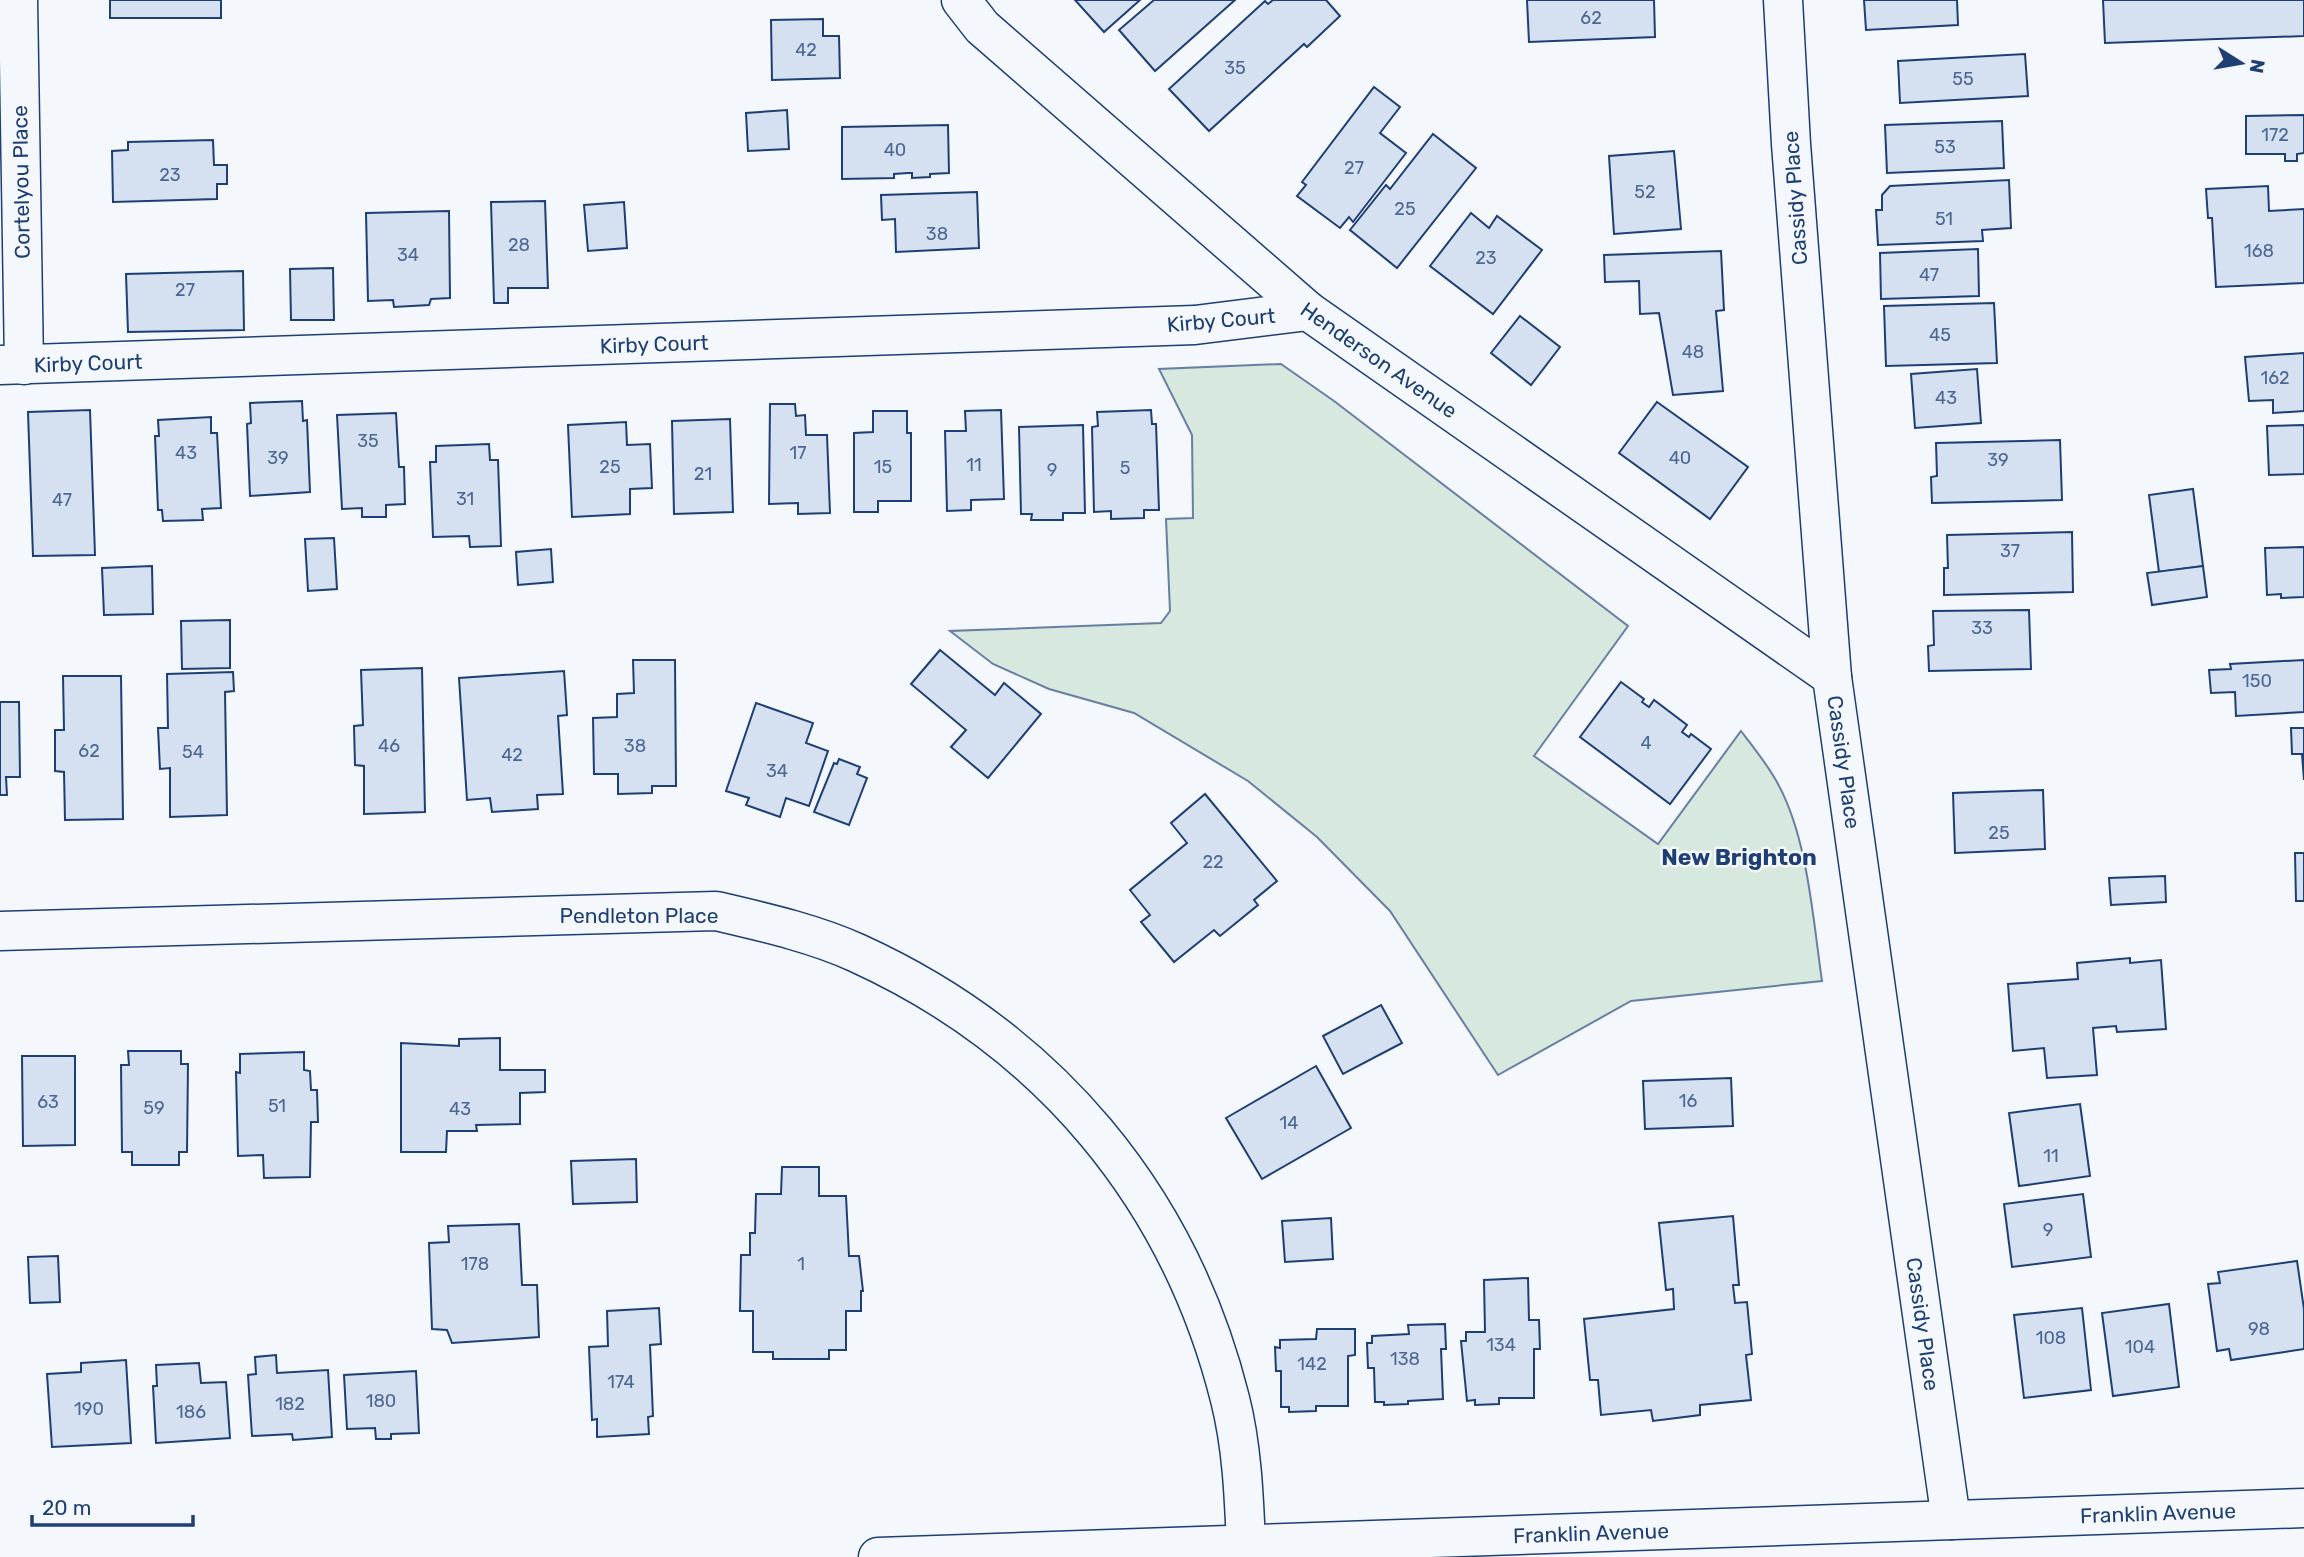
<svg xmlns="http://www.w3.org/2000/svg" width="2304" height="1557" viewBox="0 0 2304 1557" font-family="Rubik,sans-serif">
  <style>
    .green { fill: #d7e8df; stroke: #687fa3; stroke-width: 2 }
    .building { fill: #d5e0f0; stroke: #1d3f73; stroke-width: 2 }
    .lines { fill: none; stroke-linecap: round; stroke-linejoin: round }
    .minor-casing { stroke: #1d3f73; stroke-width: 41 }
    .minor { stroke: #f4f7fb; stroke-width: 38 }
    .labels { text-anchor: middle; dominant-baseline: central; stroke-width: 5; stroke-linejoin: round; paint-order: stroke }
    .number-label { font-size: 18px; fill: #4b6792 }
    .street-label { font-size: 21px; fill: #1d3f73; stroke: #f4f7fb }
    .neighbourhood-label { font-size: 23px; font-weight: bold; fill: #1d3f73; stroke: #f4f7fb }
  </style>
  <rect width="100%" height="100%" fill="#f4f7fb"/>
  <path class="green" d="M1281 364 1334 401 1628 626 1534 756 1658 844 1741 731C1754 748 1768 765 1778 784 1808 839 1813 920 1822 981L1631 1001 1498 1075 1390 911 1317 837 1248 781 1134 713 1049 689 993 664 950 631 1161 623 1170 611 1166 519 1193 518 1192 435 1159 369Z"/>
  <g class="building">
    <rect x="110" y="0" width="111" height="18"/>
    <polygon points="1075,0 1140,0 1104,32"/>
    <polygon points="1154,0 1235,0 1155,71 1119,30"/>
    <polygon points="1273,0 1326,0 1340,16 1307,47 1304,44 1209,131 1169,89 1265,1 1268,4"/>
    <polygon points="1527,0 1654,0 1655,37 1529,42"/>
    <polygon points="1864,0 1957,0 1958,25 1866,30"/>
    <polygon points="2103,0 2304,0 2304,36 2105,43"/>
    <polygon points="823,19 823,36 839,36 840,78 772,80 771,20"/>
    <polygon points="2025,54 2028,96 1900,103 1898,61"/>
    <polygon points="1374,87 1400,107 1380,133 1406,153 1353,222 1349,217 1340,228 1297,196 1306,185 1302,182"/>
    <polygon points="787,110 789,149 748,151 746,113"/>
    <polygon points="2304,115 2304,153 2297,154 2297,161 2285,161 2285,154 2246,154 2246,116"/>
    <polygon points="2002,121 2004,168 1887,173 1885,125"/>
    <polygon points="948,125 949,173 930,174 930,177 912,178 912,173 908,173 894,174 894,178 842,179 842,127"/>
    <polygon points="1433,134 1476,168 1397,268 1350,230 1386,185 1390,189"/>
    <polygon points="213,140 214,165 227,165 227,184 217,184 217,199 113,202 112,151 128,150 128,142"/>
    <polygon points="1674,151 1681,229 1614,234 1609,156"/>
    <polygon points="2009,180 2011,228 1982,230 1983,241 1878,245 1876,210 1882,210 1882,195 1890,186"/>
    <polygon points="2268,186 2269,211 2304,209 2304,283 2216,287 2212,218 2208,218 2206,189"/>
    <polygon points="977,192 979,248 896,252 895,219 882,220 881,195"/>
    <polygon points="545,201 548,288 508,288 508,303 494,303 491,202"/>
    <polygon points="624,202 627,248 588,251 584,205"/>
    <polygon points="449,211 450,298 431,299 429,305 394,307 393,300 368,301 366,213"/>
    <polygon points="1471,213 1489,228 1497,216 1542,250 1493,314 1430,266"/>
    <polygon points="1978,249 1979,296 1881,299 1880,253"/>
    <polygon points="1721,251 1724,310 1716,311 1723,391 1673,395 1659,313 1640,314 1639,281 1605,282 1604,255"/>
    <polygon points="333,268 334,320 291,320 290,269"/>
    <polygon points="243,271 244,330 128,332 126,274"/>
    <polygon points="1994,303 1997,363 1886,366 1884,306"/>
    <polygon points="1520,316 1560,347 1531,385 1491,353"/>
    <polygon points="2304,353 2304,411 2273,413 2273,400 2249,401 2245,357"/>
    <polygon points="1977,369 1981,423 1915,428 1911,374"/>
    <polygon points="302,401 303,421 307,420 310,492 250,496 247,424 251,423 250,403"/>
    <polygon points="1657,402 1748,467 1710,519 1619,453"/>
    <polygon points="770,404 795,404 796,416 805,415 806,435 827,435 830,513 798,514 798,503 769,504"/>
    <polygon points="90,410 95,555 33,556 28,412"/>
    <polygon points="1001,410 1004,499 971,500 971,510 947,511 945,431 966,431 965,411"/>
    <polygon points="1151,410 1152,424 1156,424 1159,510 1144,510 1144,518 1111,519 1111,511 1094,512 1092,427 1098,426 1097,412"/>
    <polygon points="873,411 907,411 907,433 911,433 911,501 878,501 878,512 854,512 854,433 873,432"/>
    <polygon points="396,413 399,467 404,467 405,504 386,505 386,517 362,517 362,508 342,509 337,415"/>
    <polygon points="211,417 211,433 217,433 221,508 202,509 203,520 163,521 162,510 158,510 155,436 159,436 158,420"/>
    <polygon points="730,419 733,512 674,514 672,421"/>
    <polygon points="626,422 627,445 650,444 652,488 630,489 630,514 572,517 568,425"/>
    <polygon points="1083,425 1085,513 1063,513 1063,520 1031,520 1032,514 1021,514 1019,427"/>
    <polygon points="2304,425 2304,474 2269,475 2267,426"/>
    <polygon points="2060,440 2062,500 1932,503 1931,477 1937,476 1936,443"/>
    <polygon points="489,444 490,460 498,460 501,546 470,547 469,536 433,537 430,462 436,462 436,446"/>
    <polygon points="2193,489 2203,566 2159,572 2149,495"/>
    <polygon points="2072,532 2073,592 1944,595 1944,568 1948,568 1947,535"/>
    <polygon points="334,538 337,589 308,591 305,539"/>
    <polygon points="2304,547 2304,597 2281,598 2281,594 2267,595 2265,548"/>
    <polygon points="551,549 553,582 518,585 516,552"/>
    <polygon points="152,566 153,614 104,615 102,568"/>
    <polygon points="2203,566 2207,597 2152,605 2147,573"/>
    <polygon points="2029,610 2031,669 1929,671 1928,646 1934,645 1933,611"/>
    <polygon points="230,620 230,668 182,669 181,621"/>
    <polygon points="940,650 995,695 1004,683 1041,714 988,778 951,747 966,730 911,684"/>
    <polygon points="633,660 675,660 676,786 652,786 652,793 618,794 618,774 594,774 593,718 617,717 617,694 634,693"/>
    <polygon points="2304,660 2304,712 2236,716 2235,692 2211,693 2209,670 2231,669 2230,664"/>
    <polygon points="422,668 425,812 364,814 364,766 355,765 354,726 363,725 361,670"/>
    <polygon points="564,671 567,715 558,716 563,794 537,795 538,809 492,812 490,798 467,800 459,678"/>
    <polygon points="233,672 234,691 225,692 227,815 170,817 170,768 160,769 158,728 168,728 167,674"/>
    <polygon points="63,676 121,676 123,819 65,820 64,772 55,771 55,730 64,730"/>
    <polygon points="1621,682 1644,699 1642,702 1649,707 1654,700 1687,725 1682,732 1689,737 1691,734 1711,749 1670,804 1580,737"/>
    <polygon points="0,702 19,702 20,777 6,777 7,795 0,795"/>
    <polygon points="756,703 813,723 806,743 828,751 809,806 786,798 780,817 746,805 749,798 726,791"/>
    <polygon points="2291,728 2304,728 2304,780 2302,754 2292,754"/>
    <polygon points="839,759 860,767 857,774 867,778 849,825 814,812 834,763 837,764"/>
    <polygon points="2043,790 2045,849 1955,853 1953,793"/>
    <polygon points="1205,794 1277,881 1254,900 1258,905 1220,936 1214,930 1174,962 1141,922 1150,915 1130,890 1187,843 1171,823"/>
    <polygon points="2295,853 2304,853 2304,901 2296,901"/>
    <polygon points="2165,876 2166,902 2111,905 2109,878"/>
    <polygon points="2130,958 2130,963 2161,960 2166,1029 2117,1032 2116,1026 2093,1028 2097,1075 2047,1078 2044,1048 2013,1051 2008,984 2078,979 2077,963"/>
    <polygon points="1381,1005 1402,1043 1343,1074 1323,1036"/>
    <polygon points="500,1038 500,1070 545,1070 545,1092 520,1093 520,1124 476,1125 477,1131 447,1131 446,1152 401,1152 401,1043 459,1046 459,1039"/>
    <polygon points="128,1051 181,1051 181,1064 188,1064 187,1152 179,1152 179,1165 132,1165 132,1152 122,1152 121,1065 129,1065"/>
    <polygon points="304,1052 304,1070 310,1071 311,1090 317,1090 318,1122 311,1122 310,1177 264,1178 263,1155 238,1156 236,1072 240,1073 240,1054"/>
    <polygon points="22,1056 75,1056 75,1145 23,1146"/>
    <polygon points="1316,1066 1351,1128 1262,1179 1226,1118"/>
    <polygon points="1731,1078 1733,1126 1645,1129 1643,1081"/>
    <polygon points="2080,1104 2090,1176 2019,1186 2009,1113"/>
    <polygon points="636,1159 637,1202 573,1204 571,1161"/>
    <polygon points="782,1167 819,1167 819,1196 846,1196 849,1256 859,1256 863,1291 861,1291 861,1311 846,1311 846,1350 829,1350 829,1359 773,1359 773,1352 753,1352 753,1311 740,1311 741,1255 750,1255 750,1233 755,1233 756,1194 781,1194"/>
    <polygon points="2083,1194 2091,1257 2012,1267 2004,1204"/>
    <polygon points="1733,1216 1739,1285 1733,1285 1735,1303 1747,1302 1752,1354 1746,1355 1751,1400 1700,1405 1700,1415 1653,1421 1651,1410 1601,1415 1598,1380 1590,1380 1584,1319 1674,1309 1673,1289 1666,1290 1659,1223"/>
    <polygon points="1331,1218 1333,1259 1285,1262 1282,1221"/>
    <polygon points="519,1224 522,1285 537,1285 539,1337 452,1343 447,1330 432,1329 429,1243 449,1242 448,1226"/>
    <polygon points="58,1256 60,1302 30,1303 28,1257"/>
    <polygon points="2297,1261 2304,1309 2304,1349 2231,1360 2229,1349 2217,1351 2208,1284 2220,1283 2218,1272"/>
    <polygon points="1528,1278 1529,1320 1539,1320 1540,1349 1534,1349 1534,1398 1499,1398 1499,1404 1475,1405 1475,1400 1467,1401 1461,1341 1466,1341 1466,1332 1485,1332 1484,1280"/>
    <polygon points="2169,1304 2179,1387 2113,1396 2102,1313"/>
    <polygon points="659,1308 661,1344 650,1345 653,1416 648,1417 649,1434 597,1437 597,1419 592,1420 589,1347 608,1346 607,1311"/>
    <polygon points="2082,1308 2091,1390 2024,1398 2014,1315"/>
    <polygon points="1445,1324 1446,1349 1441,1349 1443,1399 1408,1401 1408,1404 1384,1405 1384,1402 1375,1402 1374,1368 1368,1368 1367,1343 1372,1343 1372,1336 1409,1334 1408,1325"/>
    <polygon points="1317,1329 1355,1329 1355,1355 1348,1356 1348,1406 1316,1406 1316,1411 1289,1412 1289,1407 1281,1407 1281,1371 1276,1371 1275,1347 1280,1348 1280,1340 1316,1339"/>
    <polygon points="276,1355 277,1373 328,1370 332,1437 293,1440 292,1434 252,1436 248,1375 256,1374 255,1357"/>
    <polygon points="126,1360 131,1443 52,1447 47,1374 81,1372 81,1363"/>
    <polygon points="199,1363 201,1383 226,1382 230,1438 156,1443 153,1386 157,1386 156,1365"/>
    <polygon points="416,1371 419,1433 391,1434 391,1439 376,1439 375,1428 347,1429 344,1375"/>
  </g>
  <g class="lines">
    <g class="minor-casing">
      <g id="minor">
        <polyline points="18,0 24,365"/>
        <polyline points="961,0 982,27 1308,311 1832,677"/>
        <polyline points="1783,0 1791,144 1832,677 1951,1520"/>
        <polyline points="0,365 1195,325 1308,311"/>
        <path d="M0 931 716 911C763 922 813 933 857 953 1048 1040 1179 1196 1230 1399 1242 1446 1244 1497 1246 1545"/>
        <polyline points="878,1557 2304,1508"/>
      </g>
    </g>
    <use href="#minor" class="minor"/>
  </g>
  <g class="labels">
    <g class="number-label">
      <text x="1591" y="18">62</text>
      <text x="806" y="50">42</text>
      <text x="1235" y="68">35</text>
      <text x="1963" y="79">55</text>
      <text x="2275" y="135">172</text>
      <text x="1945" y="147">53</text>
      <text x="895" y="150">40</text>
      <text x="1354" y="168">27</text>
      <text x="170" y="175">23</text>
      <text x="1645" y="192">52</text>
      <text x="1405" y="209">25</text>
      <text x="1944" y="219">51</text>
      <text x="937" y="234">38</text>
      <text x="519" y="245">28</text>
      <text x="2259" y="251">168</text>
      <text x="408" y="255">34</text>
      <text x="1486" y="258">23</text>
      <text x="1929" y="275">47</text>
      <text x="185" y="290">27</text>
      <text x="1940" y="335">45</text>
      <text x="1693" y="352">48</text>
      <text x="2275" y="378">162</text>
      <text x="1946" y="398">43</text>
      <text x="368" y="441">35</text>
      <text x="186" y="453">43</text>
      <text x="798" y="453">17</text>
      <text x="278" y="458">39</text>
      <text x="1680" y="458">40</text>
      <text x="1998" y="460">39</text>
      <text x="974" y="465">11</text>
      <text x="610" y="467">25</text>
      <text x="883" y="467">15</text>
      <text x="1125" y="468">5</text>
      <text x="1052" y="470">9</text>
      <text x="703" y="474">21</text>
      <text x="465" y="499">31</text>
      <text x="62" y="500">47</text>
      <text x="2010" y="551">37</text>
      <text x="1982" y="628">33</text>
      <text x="2257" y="681">150</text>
      <text x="1646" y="743">4</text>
      <text x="389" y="746">46</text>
      <text x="635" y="746">38</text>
      <text x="89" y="751">62</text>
      <text x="193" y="752">54</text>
      <text x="512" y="755">42</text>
      <text x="777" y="771">34</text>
      <text x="1999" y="833">25</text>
      <text x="1213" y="862">22</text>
      <text x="1688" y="1101">16</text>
      <text x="48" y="1102">63</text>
      <text x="277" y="1106">51</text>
      <text x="154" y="1108">59</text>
      <text x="460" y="1109">43</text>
      <text x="1289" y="1123">14</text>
      <text x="2051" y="1156">11</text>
      <text x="2048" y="1230">9</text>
      <text x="475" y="1264">178</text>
      <text x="801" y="1264">1</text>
      <text x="2259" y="1329">98</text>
      <text x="2051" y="1338">108</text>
      <text x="1501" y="1345">134</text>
      <text x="2140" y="1347">104</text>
      <text x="1405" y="1359">138</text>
      <text x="1312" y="1364">142</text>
      <text x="621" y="1382">174</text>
      <text x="381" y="1401">180</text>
      <text x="290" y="1404">182</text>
      <text x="89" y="1409">190</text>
      <text x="191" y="1412">186</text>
    </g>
    <g class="street-label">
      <text transform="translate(21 182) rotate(-91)">Cortelyou Place</text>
      <text transform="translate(1795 198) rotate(-94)">Cassidy Place</text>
      <text transform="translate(1221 320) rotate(-5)">Kirby Court</text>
      <text transform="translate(654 344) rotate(-2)">Kirby Court</text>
      <text transform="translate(1379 360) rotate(35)">Henderson Avenue</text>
      <text transform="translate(88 363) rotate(-2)">Kirby Court</text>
      <text transform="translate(1844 762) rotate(82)">Cassidy Place</text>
      <text x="639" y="915">Pendleton Place</text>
      <text transform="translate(1923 1324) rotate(82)">Cassidy Place</text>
      <text transform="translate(2158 1513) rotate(-2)">Franklin Avenue</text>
      <text transform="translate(1591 1533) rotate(-2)">Franklin Avenue</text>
    </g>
    <g class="neighbourhood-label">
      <text x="1739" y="857">New Brighton</text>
    </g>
  </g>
  <g transform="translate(2241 63) rotate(101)" stroke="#f4f7fb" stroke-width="5" paint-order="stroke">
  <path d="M0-5L12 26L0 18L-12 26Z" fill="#1d3f73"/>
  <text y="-10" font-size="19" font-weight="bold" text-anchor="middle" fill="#1d3f73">N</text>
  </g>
  <path d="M32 1515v10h161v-10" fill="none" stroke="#1d3f73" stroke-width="3.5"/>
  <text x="42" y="1515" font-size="21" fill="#1d3f73" stroke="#f4f7fb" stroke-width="5" paint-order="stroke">20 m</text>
</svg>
